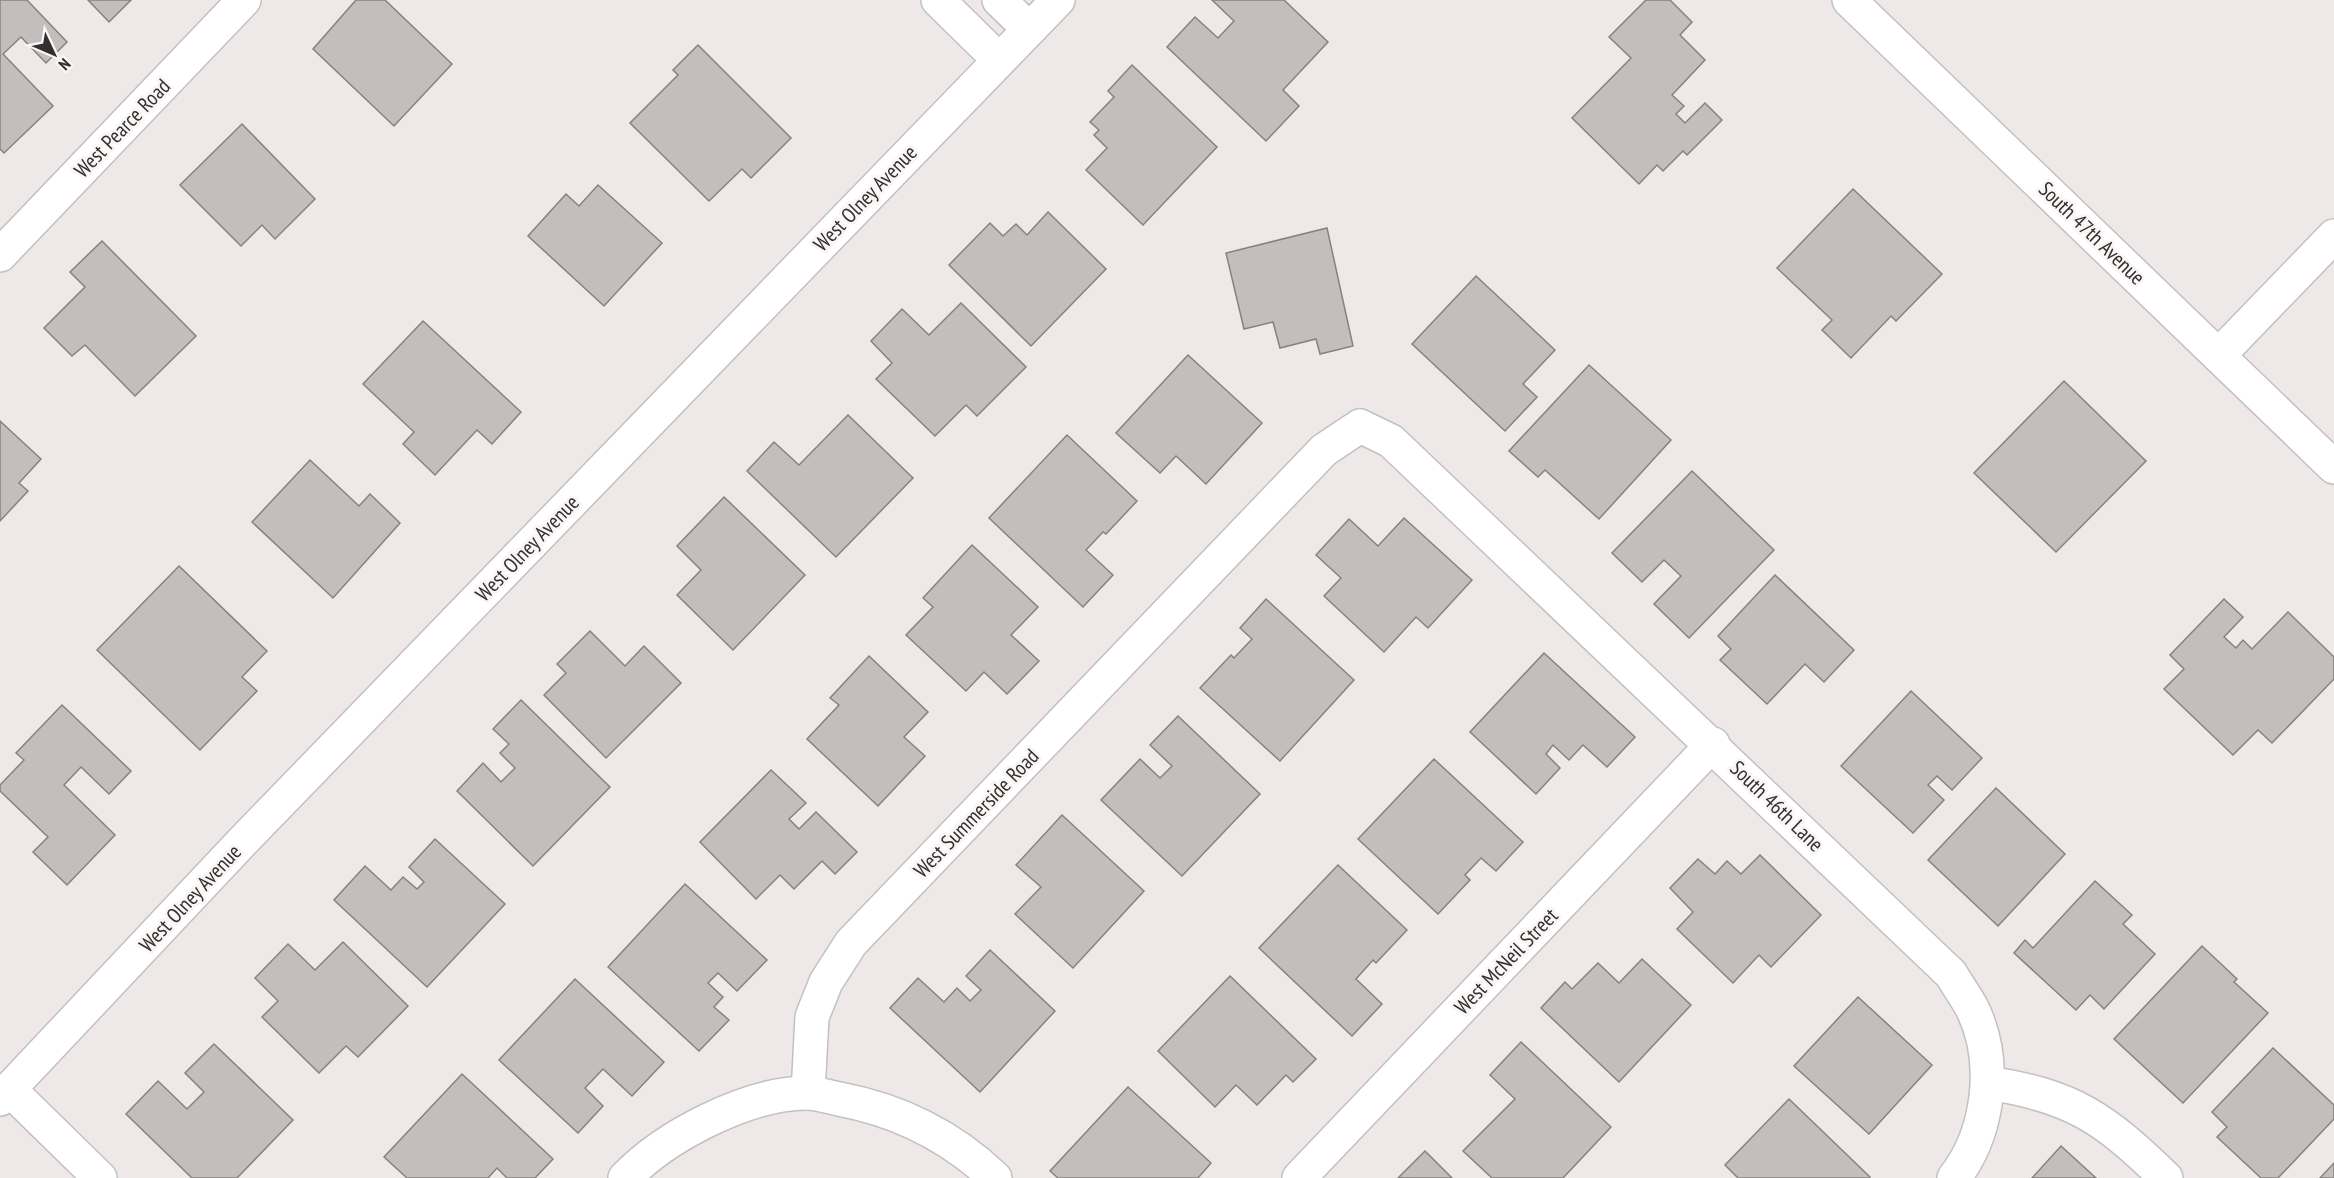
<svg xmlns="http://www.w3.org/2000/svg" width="2334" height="1178" font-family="'PT Sans Narrow',sans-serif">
  <rect width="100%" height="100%" fill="#eee9e8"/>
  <!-- building -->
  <g fill="#c3bebd" stroke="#868281" stroke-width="1.5">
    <path d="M0,0H27L67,42L46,63L21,37L3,54L53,106L4,153L0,149Z"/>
    <path d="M88,0H131L109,22Z"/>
    <path d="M356,0H385L452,64L394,126L313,49Z"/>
    <path d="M1212,0H1284L1328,42L1283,90L1299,106L1266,141L1167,47L1195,17L1218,38L1234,21Z"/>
    <path d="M1646,0H1670L1692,22L1680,35L1705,60L1672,95L1684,106L1676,114L1685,123L1705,103L1722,120L1687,155L1683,151L1663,171L1657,165L1639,184L1572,118L1631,58L1609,37Z"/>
    <path d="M698,45L791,138L751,178L742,169L709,201L630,123L678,75L673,70Z"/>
    <path d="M1132,65L1217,147L1143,225L1086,170L1107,148L1094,135L1099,130L1090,122L1114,97L1108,91Z"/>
    <path d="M242,124L315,199L275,239L262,225L241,246L180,185Z"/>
    <path d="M598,185L662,243L604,306L528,236L566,194L579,206Z"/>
    <path d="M1853,189L1942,274L1896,321L1891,316L1851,358L1822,330L1832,320L1777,268Z"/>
    <path d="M1048,212L1106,269L1031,346L949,265L990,223L1003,236L1016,224L1027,235Z"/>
    <path d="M1327,228L1353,346L1320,354L1316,339L1280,348L1273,322L1244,329L1226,253Z"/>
    <path d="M102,241L196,336L135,396L85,345L72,356L44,328L85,287L70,272Z"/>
    <path d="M1476,276L1555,350L1523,384L1537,397L1505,431L1412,344Z"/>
    <path d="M961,303L1026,367L977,416L966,405L935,436L876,379L892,363L871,341L902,309L929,335Z"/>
    <path d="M423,321L521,412L492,444L477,430L435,475L403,444L414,432L363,384Z"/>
    <path d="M1188,355L1262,423L1206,484L1176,456L1160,473L1116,433Z"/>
    <path d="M1589,365L1671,440L1599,519L1545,470L1538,477L1509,451Z"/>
    <path d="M2064,381L2146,461L2056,552L1974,473Z"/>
    <path d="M848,415L913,478L836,557L747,471L774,442L799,465Z"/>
    <path d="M0,421L41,459L19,483L28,491L0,521Z"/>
    <path d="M1067,435L1137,501L1106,534L1103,532L1086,550L1113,575L1083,607L989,518Z"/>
    <path d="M310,460L359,506L370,494L400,523L333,598L252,522Z"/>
    <path d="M1692,471L1774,550L1689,638L1654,604L1681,576L1664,560L1642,582L1612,553Z"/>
    <path d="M724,497L805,575L733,650L677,595L701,570L677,546Z"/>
    <path d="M1404,518L1472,580L1428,628L1416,617L1384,652L1324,596L1341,578L1316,555L1349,519L1378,546Z"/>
    <path d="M972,545L1038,607L1011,635L1039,661L1007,694L984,672L966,691L906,635L933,607L923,598Z"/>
    <path d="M179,566L267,651L242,677L257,691L200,750L97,650Z"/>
    <path d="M1775,575L1854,650L1824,682L1805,664L1767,704L1720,660L1731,649L1718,636Z"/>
    <path d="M1266,599L1354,680L1280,761L1200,688L1231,655L1234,658L1252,639L1240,628Z"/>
    <path d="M2224,599L2243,617L2224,637L2236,648L2243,640L2252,649L2288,612L2334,657V679L2272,743L2258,730L2233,755L2164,689L2184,669L2170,655Z"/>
    <path d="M590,631L625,666L644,646L681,683L606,758L544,695L566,673L557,664Z"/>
    <path d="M1544,653L1635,737L1607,767L1583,745L1569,760L1553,745L1546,754L1560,768L1536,794L1470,732Z"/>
    <path d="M869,656L928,712L904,737L925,756L878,806L807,739L839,705L830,698Z"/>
    <path d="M1911,691L1982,758L1952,790L1937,776L1928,785L1944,800L1913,833L1841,766Z"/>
    <path d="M521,700L610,787L533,866L457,791L483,763L501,782L515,768L500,753L509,744L493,729Z"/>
    <path d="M62,705L131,771L109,794L81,767L64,785L115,835L67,885L33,852L48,837L0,791V785L24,760L16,753Z"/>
    <path d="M1178,716L1260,794L1182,876L1101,800L1140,759L1160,778L1172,766L1150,745Z"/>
    <path d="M1434,759L1523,842L1496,871L1481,858L1465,875L1470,880L1438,914L1358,839Z"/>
    <path d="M771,770L806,803L789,819L799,829L816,812L857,852L835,874L822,861L794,889L780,875L756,899L700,842Z"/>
    <path d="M1996,788L2065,854L1998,926L1928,860Z"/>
    <path d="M1062,815L1144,891L1073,968L1015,914L1041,887L1016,865Z"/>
    <path d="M435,839L505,904L427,987L334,900L365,866L391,890L403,877L417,889L424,882L409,867Z"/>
    <path d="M1760,855L1821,915L1771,967L1759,955L1733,983L1677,929L1693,912L1670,888L1698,859L1715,874L1727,861L1741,874Z"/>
    <path d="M1338,865L1407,930L1376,963L1373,960L1356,979L1382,1004L1352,1036L1259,948Z"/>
    <path d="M2095,881L2132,915L2123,924L2155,954L2104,1009L2090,995L2076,1010L2014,953L2025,940L2033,948Z"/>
    <path d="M685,884L767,960L737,991L718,973L708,983L723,997L714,1007L729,1020L699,1051L608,967Z"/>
    <path d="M343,942L408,1006L358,1057L346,1046L319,1073L262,1017L278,1001L255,978L288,944L315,970Z"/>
    <path d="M2202,946L2237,979L2234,982L2268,1013L2183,1103L2114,1039Z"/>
    <path d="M990,950L1055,1011L980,1092L890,1008L918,978L944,1002L957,988L970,1001L981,990L966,976Z"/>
    <path d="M1642,959L1691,1005L1619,1082L1541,1008L1565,982L1572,989L1598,963L1619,983Z"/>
    <path d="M1230,976L1316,1059L1293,1082L1286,1075L1257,1105L1236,1085L1215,1107L1158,1051Z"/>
    <path d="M575,979L664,1062L632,1096L603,1069L585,1088L603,1106L578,1133L499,1060Z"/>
    <path d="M1858,997L1932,1065L1869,1134L1794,1066Z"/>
    <path d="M1521,1042L1611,1127L1563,1178H1492L1463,1151L1515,1099L1490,1075Z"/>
    <path d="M214,1044L293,1120L237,1178H192L126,1114L158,1081L187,1109L204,1092L185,1073Z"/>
    <path d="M2273,1048L2334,1105V1119L2278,1178H2261L2217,1137L2227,1127L2212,1112Z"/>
    <path d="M462,1074L553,1159L535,1178H507L497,1168L488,1178H407L384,1157Z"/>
    <path d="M1128,1087L1211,1163L1198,1178H1058L1050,1171Z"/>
    <path d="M1789,1099L1870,1177L1869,1178H1738L1725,1165Z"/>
    <path d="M2061,1146L2096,1178H2032Z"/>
    <path d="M1425,1151L1452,1178H1398Z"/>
    <path d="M2334,1163V1178H2320Z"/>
  </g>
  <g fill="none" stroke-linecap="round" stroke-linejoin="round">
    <!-- minor casing -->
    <g stroke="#c5c0c0" stroke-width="36">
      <g id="minor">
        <path d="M938,0L999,60"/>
        <path d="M999,0L1029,29"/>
        <path d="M1849,0L2334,467"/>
        <path d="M0,255L244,0"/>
        <path d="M2219,355L2334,236"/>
        <path d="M1988,1083C2074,1096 2105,1119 2166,1178"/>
        <path d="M9,1089L100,1178"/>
        <path d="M808,1093L812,1017L826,982L851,943L1324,450L1360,426L1391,441L1951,974C1958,986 1967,998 1973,1010C1998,1063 1989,1133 1954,1178"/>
        <path d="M0,1099L242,842L1058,0"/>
        <path d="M625,1178C665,1136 748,1093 807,1093C817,1093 829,1097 839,1099C898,1110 951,1136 995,1178"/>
        <path d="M1299,1178L1713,744"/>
      </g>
    </g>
    <!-- minor -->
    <use href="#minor" stroke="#fff" stroke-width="33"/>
  </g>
  <g text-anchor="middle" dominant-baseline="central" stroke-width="6" stroke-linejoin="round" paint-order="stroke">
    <!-- street labels -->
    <g font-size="21" fill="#312f2f" stroke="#fbf6f6">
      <text transform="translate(122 128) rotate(-46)">West Pearce Road</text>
      <text transform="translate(865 198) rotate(-46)">West Olney Avenue</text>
      <text transform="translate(2092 233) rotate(44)">South 47th Avenue</text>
      <text transform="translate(527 548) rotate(-46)">West Olney Avenue</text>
      <text transform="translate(1777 806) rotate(44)">South 46th Lane</text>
      <text transform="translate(976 813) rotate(-46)">West Summerside Road</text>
      <text transform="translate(190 898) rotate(-47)">West Olney Avenue</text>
      <text transform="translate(1506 961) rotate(-46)">West McNeil Street</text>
    </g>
  </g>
  <!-- north arrow -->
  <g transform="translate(54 54) rotate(134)" stroke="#fbf6f6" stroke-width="4.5" paint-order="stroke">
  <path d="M0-4.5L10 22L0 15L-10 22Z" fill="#312f2f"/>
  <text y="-9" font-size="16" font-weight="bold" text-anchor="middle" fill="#312f2f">N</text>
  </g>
</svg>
